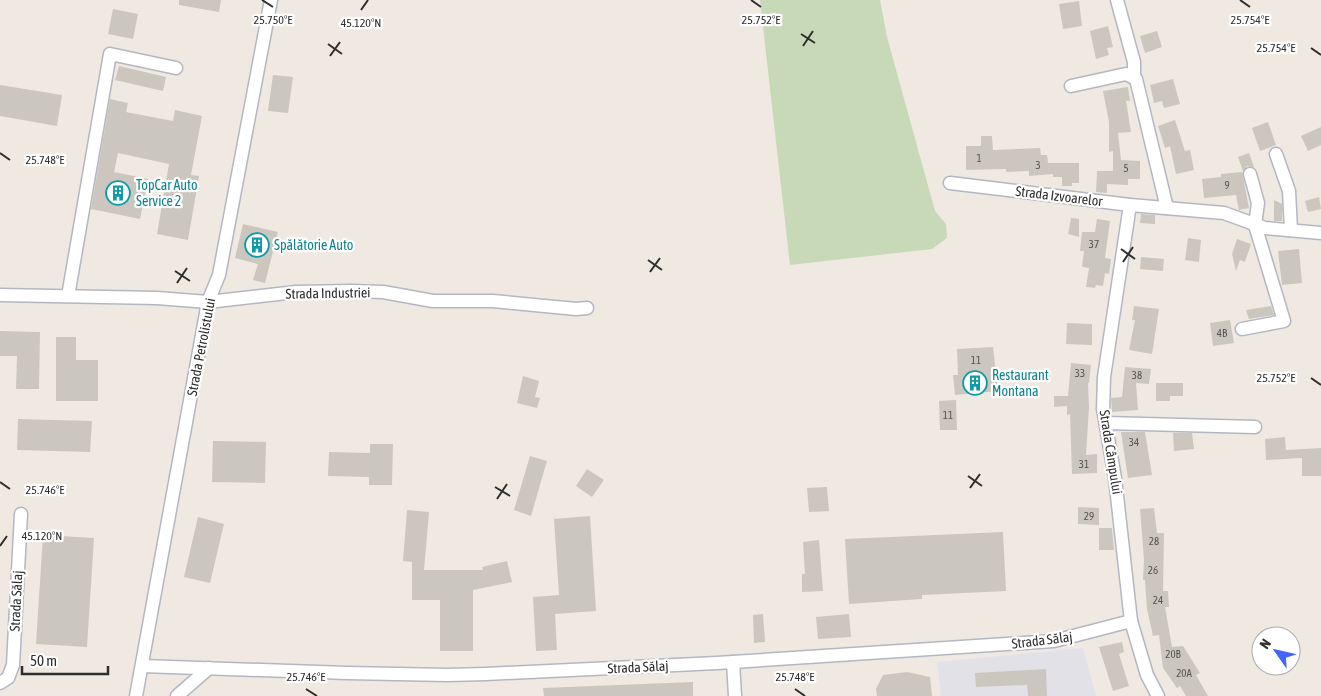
<svg xmlns="http://www.w3.org/2000/svg" width="1321" height="696" font-family="'Asap Condensed',sans-serif">
  <rect width="100%" height="100%" fill="#efe9e1"/>
  <!-- industrial -->
  <path fill="#e3e1e8" d="M1083,648L1096,696H941L937,662Z"/>
  <!-- cemetery -->
  <path fill="#c8d9b8" d="M760,0H880L887,37L935,211L946,224L947,238L932,249L790,265Z"/>
  <!-- building -->
  <g fill="#cbc7bf">
    <path d="M179,0H221L219,12L179,5Z"/>
    <path d="M1079,1L1082,26L1063,29L1059,4Z"/>
    <path d="M113,9L138,14L133,39L108,34Z"/>
    <path d="M1108,26L1113,47L1107,48L1109,55L1096,59L1090,31Z"/>
    <path d="M1157,31L1162,47L1145,53L1140,36Z"/>
    <path d="M119,66L166,77L163,91L115,80Z"/>
    <path d="M273,75L293,77L288,113L268,111Z"/>
    <path d="M1173,79L1180,104L1164,108L1162,101L1154,103L1150,85Z"/>
    <path d="M0,85L62,95L57,126L0,116Z"/>
    <path d="M1128,87L1130,101H1126L1131,132L1118,133L1121,160L1140,161V179H1128V185L1107,184V193L1096,192L1097,171H1113V151L1109,152V122L1103,91Z"/>
    <path d="M110,99L128,103L126,112L173,121L175,110L202,116L191,175L199,176L188,240L157,234L169,164L118,153L114,172L148,179L140,219L91,209Z"/>
    <path d="M1175,120L1185,151L1190,150L1194,170L1176,174L1170,146L1165,148L1158,126Z"/>
    <path d="M1268,122L1276,145L1260,151L1252,128Z"/>
    <path d="M1321,127V145L1308,151L1301,136Z"/>
    <path d="M981,136H992L993,150L1040,148L1041,155H1047L1048,163H1079V183H1072V186H1062V177H1053V174L1029,176V171L1006,172V169L966,170V146H981Z"/>
    <path d="M1249,153L1254,167L1247,166L1243,171L1238,157Z"/>
    <path d="M1242,172L1249,208L1239,210L1236,195L1204,198L1202,179L1221,177V174Z"/>
    <path d="M1319,197L1321,209L1308,212L1305,201Z"/>
    <path d="M1274,200L1282,204V221H1274Z"/>
    <path d="M1141,214L1155,215V224L1140,223Z"/>
    <path d="M1071,218L1079,219V237L1068,234Z"/>
    <path d="M1097,219L1110,221L1105,258L1111,259L1109,274L1105,273L1103,286L1096,285L1095,288L1086,287L1089,268L1082,267L1084,251H1080L1082,232H1095Z"/>
    <path d="M243,224L278,232L265,283L253,280L258,264L235,258Z"/>
    <path d="M1188,238L1201,240L1199,262L1185,260Z"/>
    <path d="M1237,239L1251,244L1245,262L1240,260L1236,271L1232,254Z"/>
    <path d="M1299,249L1302,283L1282,285L1278,251Z"/>
    <path d="M1141,257L1164,259L1163,271L1140,269Z"/>
    <path d="M1134,306L1159,309L1152,354L1129,350L1135,320H1132Z"/>
    <path d="M1271,306L1274,315L1249,319L1246,310Z"/>
    <path d="M1230,320L1234,343L1213,346L1210,323Z"/>
    <path d="M1067,323L1092,324V345L1066,344Z"/>
    <path d="M0,331L40,332L39,389H16L17,356H0Z"/>
    <path d="M56,337H76V360H98V401H56Z"/>
    <path d="M993,347L998,391L955,395L953,375H958L957,349Z"/>
    <path d="M1071,363L1091,365L1089,383H1088L1089,407L1086,455L1097,454V473L1072,474L1070,414L1067,415V406L1054,407V396H1068Z"/>
    <path d="M1125,367L1151,369L1149,384L1136,383L1138,410L1112,412L1111,398L1122,397Z"/>
    <path d="M523,376L539,381L535,397L540,398L537,408L517,403Z"/>
    <path d="M1156,383H1183V396H1170V401H1156Z"/>
    <path d="M956,400L957,430H940L939,401Z"/>
    <path d="M18,419L92,421L90,452L17,450Z"/>
    <path d="M1121,432H1145L1152,475L1128,478Z"/>
    <path d="M1173,433H1192L1194,449L1174,451Z"/>
    <path d="M1285,437L1286,450L1321,448V476H1302V458L1266,460L1265,439Z"/>
    <path d="M213,441L266,442L265,483L212,482Z"/>
    <path d="M370,444H393L392,485H369V477L328,476L329,452L370,453Z"/>
    <path d="M530,456L547,461L531,516L514,510Z"/>
    <path d="M587,469L604,480L592,497L576,486Z"/>
    <path d="M827,487L829,511L809,512L807,488Z"/>
    <path d="M1078,507L1099,508V525L1078,524Z"/>
    <path d="M1154,508L1157,533H1164L1163,591H1168L1169,607H1165L1172,647L1183,646L1200,673L1196,675L1208,696H1186L1180,686L1177,688L1163,668L1159,635L1153,636L1147,609L1145,580H1143L1144,560L1140,509Z"/>
    <path d="M407,510L429,512L424,570H483L482,567L507,561L512,582L473,590V651H440V600H412V562L403,561Z"/>
    <path d="M590,516L596,611L555,614L557,650L536,651L533,597L559,595L554,519Z"/>
    <path d="M198,517L224,524L210,583L184,577Z"/>
    <path d="M1099,528H1112L1114,550H1099Z"/>
    <path d="M1003,532L1006,591L922,595V599L849,604L845,539Z"/>
    <path d="M43,535L94,538L87,647L36,644Z"/>
    <path d="M819,540L823,591L802,592V574H805L803,542Z"/>
    <path d="M763,614L765,642L754,643L753,615Z"/>
    <path d="M849,614L851,637L818,639L816,617Z"/>
    <path d="M1122,642L1124,652L1119,654L1129,686L1113,691L1099,647Z"/>
    <path d="M1046,669L1047,696H1028L1027,685L976,687L975,673Z"/>
    <path d="M907,672L930,677L932,696H877L876,689L883,675Z"/>
    <path d="M693,682V696H544L543,688Z"/>
  </g>
  <g fill="none" stroke-linecap="round" stroke-linejoin="round">
    <!-- minor casing -->
    <g stroke="#b4b7c1" stroke-width="15">
      <g id="minor">
        <path d="M1117,0L1134,62V76"/>
        <path d="M1071,86L1126,74L1136,79L1167,208"/>
        <path d="M1276,154L1289,191L1291,230"/>
        <path d="M950,183L1130,205L1224,213L1265,228L1321,233"/>
        <path d="M1130,205L1104,377L1103,409L1115,478L1131,621L1147,675L1158,696"/>
        <path d="M0,295L157,298L208,302L296,292L352,291L383,292L433,301H493L576,309L587,308"/>
        <path d="M68,296L110,54L176,68"/>
        <path d="M1242,329L1284,321L1255,225L1258,203L1250,174"/>
        <path d="M1106,423L1255,427"/>
        <path d="M733,662L735,696"/>
        <path d="M142,666L347,673L447,675L486,674L717,663L1054,641L1131,621"/>
        <path d="M0,683L8,678L13,665L21,514"/>
        <path d="M136,696L208,302L219,275L271,0"/>
        <path d="M177,696L209,668"/>
      </g>
    </g>
    <!-- minor -->
    <use href="#minor" stroke="#fff" stroke-width="12"/>
  </g>
  <!-- ticks -->
  <path fill="none" stroke="#2e2e2e" stroke-width="2" d="M262,0L273,7M751,0L761,7M1240,0L1250,7M361,10L368,0M801,34L815,43M328,44L342,54M803,46L813,31M1311,48L1321,55M330,56L340,42M0,153L10,160M1121,249L1135,259M648,260L662,270M1123,262L1133,247M175,271L190,281M650,272L660,258M177,283L187,268M1311,378L1321,385M968,476L982,486M0,482L10,489M495,487L510,496M970,488L980,474M497,499L507,484M0,546L7,536M306,689L317,696M795,689L805,696"/>
  <!-- icons -->
  <defs>
    <g id="building-ring" transform="scale(1.25)"><circle r="9.5" fill="#fff" stroke="#0f9aa8" stroke-width="1.5"/><path d="M-4-6H4V6H1V3H-1V6H-4ZM-2.5-4.3h1.7v1.8h-1.7ZM.8-4.3h1.7v1.8H.8ZM-2.5-1h1.7V.8h-1.7ZM.8-1h1.7V.8H.8Z" fill="#0f9aa8"/></g>
  </defs>
  <g fill-rule="evenodd">
    <use href="#building-ring" x="118" y="193"/>
    <use href="#building-ring" x="257" y="245"/>
    <use href="#building-ring" x="975" y="383"/>
  </g>
  <g text-anchor="middle" dominant-baseline="central" stroke-width="4.5" stroke-linejoin="round" paint-order="stroke">
    <!-- number labels -->
    <g font-size="11" fill="#555452">
      <text x="979" y="158">1</text>
      <text x="1038" y="165">3</text>
      <text x="1126" y="168">5</text>
      <text x="1227" y="185">9</text>
      <text x="1094" y="244">37</text>
      <text x="1222" y="333">4B</text>
      <text x="976" y="360">11</text>
      <text x="1080" y="373">33</text>
      <text x="1137" y="375">38</text>
      <text x="948" y="415">11</text>
      <text x="1134" y="442">34</text>
      <text x="1084" y="464">31</text>
      <text x="1089" y="516">29</text>
      <text x="1154" y="541">28</text>
      <text x="1153" y="570">26</text>
      <text x="1158" y="600">24</text>
      <text x="1173" y="654">20B</text>
      <text x="1184" y="673">20A</text>
    </g>
    <!-- culture labels -->
    <g font-size="14" fill="#0d838f" stroke="#fff" text-anchor="start">
      <text x="136" y="185">TopCar Auto<tspan x="136" dy="16">Service 2</tspan></text>
      <text x="274" y="245">Spălătorie Auto</text>
      <text x="992" y="375">Restaurant<tspan x="992" dy="16">Montana</tspan></text>
    </g>
    <!-- street labels -->
    <g font-size="14" fill="#2e2e2e" stroke="#fff">
      <text transform="translate(1059 196) rotate(7)">Strada Izvoarelor</text>
      <text transform="translate(328 293) rotate(-1)">Strada Industriei</text>
      <text transform="translate(201 347) rotate(-79)">Strada Petrolistului</text>
      <text transform="translate(1111 452) rotate(81)">Strada Câmpului</text>
      <text transform="translate(16 601) rotate(-87)">Strada Sălaj</text>
      <text transform="translate(1042 640) rotate(-7)">Strada Sălaj</text>
      <text transform="translate(638 667) rotate(-3)">Strada Sălaj</text>
    </g>
  </g>
  <g font-size="12" text-anchor="middle" fill="#2e2e2e" stroke="#fff" stroke-width="4.5" stroke-linejoin="round" paint-order="stroke">
    <text x="761" y="24">25.752°E</text>
    <text x="1250" y="24">25.754°E</text>
    <text x="273" y="24">25.750°E</text>
    <text x="361" y="27">45.120°N</text>
    <text x="1276" y="52">25.754°E</text>
    <text x="45" y="164">25.748°E</text>
    <text x="1276" y="382">25.752°E</text>
    <text x="45" y="494">25.746°E</text>
    <text x="42" y="540">45.120°N</text>
    <text x="306" y="681">25.746°E</text>
    <text x="795" y="681">25.748°E</text>
  </g>
  <!-- north arrow -->
  <g transform="translate(1276 651) rotate(304)"><circle r="24" fill="#ffffff" stroke="#ababab"/>
  <path d="M0-4L9 19L0 12L-9 19Z" fill="#4264fb"/>
  <text y="-8" font-size="14" font-weight="bold" text-anchor="middle" fill="#2e2e2e">N</text>
  </g>
  <!-- scale -->
  <path d="M22 666v8h86v-8" fill="none" stroke="#2e2e2e" stroke-width="2.5"/>
  <text x="30" y="666" font-size="15" fill="#2e2e2e" stroke="#ffffff" stroke-width="4" paint-order="stroke">50 m</text>
</svg>
